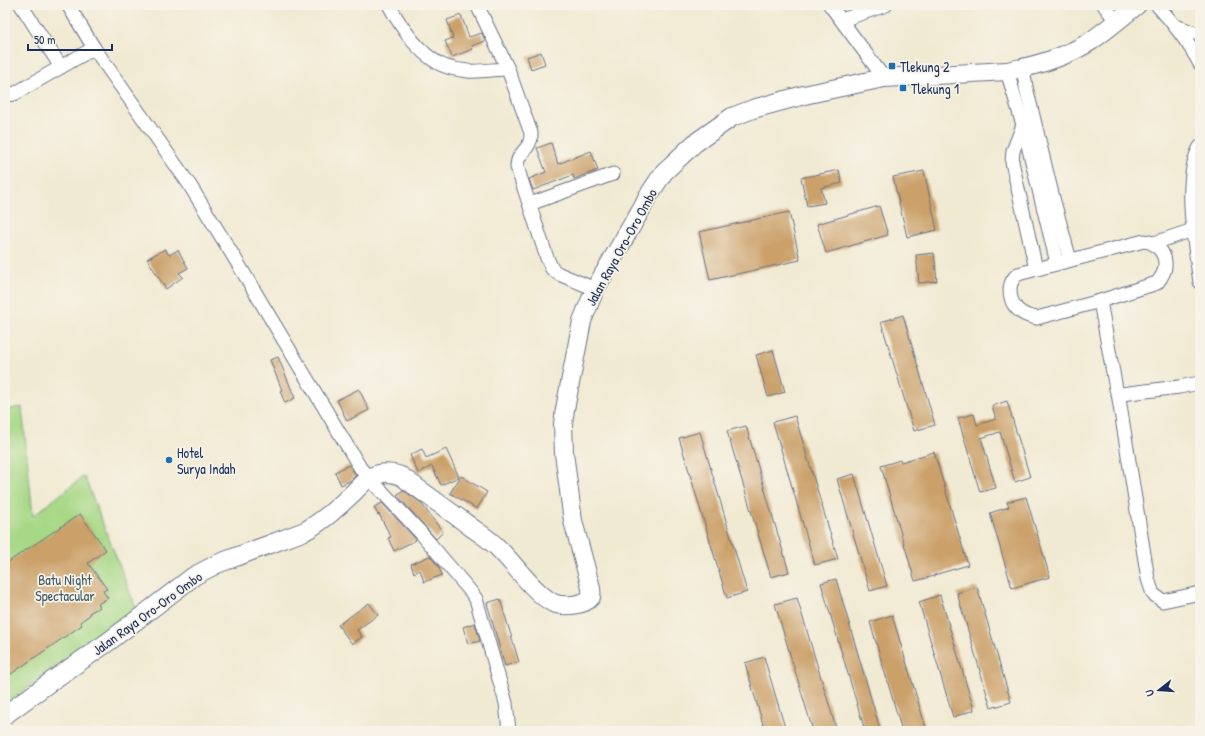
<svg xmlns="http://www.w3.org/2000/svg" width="1205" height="736" font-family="'Patrick Hand',sans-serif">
  <rect width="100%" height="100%" fill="#f7f3e8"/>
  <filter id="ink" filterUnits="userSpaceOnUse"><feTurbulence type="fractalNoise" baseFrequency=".025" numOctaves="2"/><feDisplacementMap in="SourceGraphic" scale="8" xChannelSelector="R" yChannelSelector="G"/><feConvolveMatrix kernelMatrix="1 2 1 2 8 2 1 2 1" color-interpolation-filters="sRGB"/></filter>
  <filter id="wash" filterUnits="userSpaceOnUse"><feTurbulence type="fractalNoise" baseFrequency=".012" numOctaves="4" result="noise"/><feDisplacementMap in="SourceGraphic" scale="16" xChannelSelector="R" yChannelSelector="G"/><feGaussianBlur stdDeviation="0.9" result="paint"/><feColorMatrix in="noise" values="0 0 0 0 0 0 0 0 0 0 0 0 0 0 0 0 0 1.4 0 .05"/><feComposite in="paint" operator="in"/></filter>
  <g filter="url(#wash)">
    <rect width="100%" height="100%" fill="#f1ead3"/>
    <!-- green -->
    <path fill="#a7d886" stroke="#618472" d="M22,407L33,516L84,476L137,610L43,675L5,706V410Z"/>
    <g id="blocks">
      <!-- building -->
      <g fill="#cba069">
        <path d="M461,15L469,37L482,33L485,41L472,46L473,49L452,57L445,41L453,38L447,20Z"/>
        <path d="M541,52L545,64L531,69L527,57Z"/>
        <path d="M551,143L558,164L591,151L598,170L574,179L573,175L533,190L529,179L546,172L537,148Z"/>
        <path d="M839,170L842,183L821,188L825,203L807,206L801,178Z"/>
        <path d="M924,171L937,230L907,237L893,177Z"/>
        <path d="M879,206L888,235L826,253L817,224Z"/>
        <path d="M789,212L800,260L710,280L699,232Z"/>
        <path d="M165,249L169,255L178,250L188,268L179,273L183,277L166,289L147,259Z"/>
        <path d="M934,253L937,281L919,283L916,255Z"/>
        <path d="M903,315L935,425L914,431L881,322Z"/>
        <path d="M773,350L785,392L768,397L756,355Z"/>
        <path d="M278,357L295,398L285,403L280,391L282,390L270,360Z"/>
        <path d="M359,389L369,410L347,421L337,400Z"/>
        <path d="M1007,401L1030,477L1015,482L1000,432L981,438L996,488L980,492L958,418L974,414L977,425L996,419L992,406Z"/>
        <path d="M795,416L838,559L815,565L773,422Z"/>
        <path d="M746,426L789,572L771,577L727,431Z"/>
        <path d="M700,432L747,592L727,598L679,438Z"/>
        <path d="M422,449L426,458L446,449L459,477L441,485L432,466L418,473L410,455Z"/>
        <path d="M934,452L968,565L934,575V576L915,581L881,466L900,460L901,462Z"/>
        <path d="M349,465L356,475L350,481L341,485L335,472Z"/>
        <path d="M854,474L887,586L870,591L837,479Z"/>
        <path d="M461,476L487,492L477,509L450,493Z"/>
        <path d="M403,490L420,502L443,532L436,539L397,495Z"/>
        <path d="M1026,497L1050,577L1012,588L990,513L1009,507L1007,502Z"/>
        <path d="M382,503L414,537L416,540L394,551L388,538L391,537L379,514L378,515L374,507Z"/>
        <path d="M80,514L106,550L88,563L107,589L103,591L108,598L98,604L100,607L89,613L90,615L80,622L82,625L5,678V564Z"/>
        <path d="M430,556L438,566L442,575L424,582L420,570L414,573L411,564Z"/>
        <path d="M836,579L880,729L875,731H865L821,583Z"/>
        <path d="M977,587L1011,702L991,708L957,593Z"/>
        <path d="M940,595L974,710L953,717L919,602Z"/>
        <path d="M797,598L837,731H813L775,604Z"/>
        <path d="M500,599L519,662L505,666L487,603Z"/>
        <path d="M369,603L378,615L357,630L362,637L352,644L338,625Z"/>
        <path d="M892,615L926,728L916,731H902L870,622Z"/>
        <path d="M475,623L480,641L468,644L463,627Z"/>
        <path d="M764,657L786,731H765L745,663Z"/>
      </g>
    </g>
  </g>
  <g filter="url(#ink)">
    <use href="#blocks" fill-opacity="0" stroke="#667087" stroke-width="1"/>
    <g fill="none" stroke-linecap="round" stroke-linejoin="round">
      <!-- street casing -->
      <g stroke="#667087" stroke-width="15">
        <g id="street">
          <path d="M21,5L61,67"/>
          <path d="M68,5L94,48L189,184L237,262L361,469L420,532L471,592L476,599L506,703L509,731"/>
          <path d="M389,5C401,27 416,50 438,63C446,68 459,70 468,71C481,72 495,69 508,69"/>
          <path d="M477,5L508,69L531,133C532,151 517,150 517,167L547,258L552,269L559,274L595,289"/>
          <path d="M830,5L884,78"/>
          <path d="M1104,5L1116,21"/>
          <path d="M1157,5C1174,24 1188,41 1200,64"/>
          <path d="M842,20L886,5"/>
          <path d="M1176,26L1200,35"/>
          <path d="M1023,68L1026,87L1053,198L1070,260"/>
          <path d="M1007,71L1023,125L1057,263"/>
          <path d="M5,95L14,94L94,48"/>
          <path d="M1023,125L1013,151L1012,162L1036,269"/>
          <path d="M1200,147C1182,178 1195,247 1200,282"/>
          <path d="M530,204L613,174"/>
          <path d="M1154,243L1193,230"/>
          <path d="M1100,301L1037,318C1022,316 1010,307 1010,290C1010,283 1013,278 1018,274L1144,241C1156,242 1166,253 1165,266C1165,272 1161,278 1157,283L1100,301L1116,389L1118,393L1121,394L1179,387L1200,383"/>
          <path d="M1118,393L1148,579L1153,594L1163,601L1200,593"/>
        </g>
      </g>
      <!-- secondary casing -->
      <g stroke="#667087" stroke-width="20">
        <path id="secondary" d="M5,715L53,680L108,642L194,576L217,564L305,531C323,521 338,507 353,493C358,488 363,482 369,478C379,472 391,472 401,476C422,491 442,506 463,521C474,530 487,537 497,547C514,563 534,593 553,603C563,607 584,606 591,597C592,594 591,590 591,588L573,521L564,453L563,424L565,409L582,321L595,289L643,206L648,196L664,172L695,143L732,117L753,109L804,95L884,78L1007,71C1036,66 1066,57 1091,41C1107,30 1122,17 1137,5"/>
      </g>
      <!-- street -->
      <use href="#street" stroke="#fff" stroke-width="13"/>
      <!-- secondary -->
      <use href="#secondary" stroke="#fff" stroke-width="18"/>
    </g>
  </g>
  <!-- markers -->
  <g fill="#1f6fb2" stroke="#f7f3e8" stroke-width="1.5">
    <rect x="888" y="62" width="8" height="8" rx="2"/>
    <rect x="899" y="84" width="8" height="8" rx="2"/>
    <circle cx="169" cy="460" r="4"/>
  </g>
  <g text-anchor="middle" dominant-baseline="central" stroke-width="3.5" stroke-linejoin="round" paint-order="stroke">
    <!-- poi labels -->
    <g font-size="14" fill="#1b2f5e" stroke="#f7f3e8" text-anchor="start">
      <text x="900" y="66">Tlekung 2</text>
      <text x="911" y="88">Tlekung 1</text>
      <text x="177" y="452">Hotel<tspan x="177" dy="16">Surya Indah</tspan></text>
    </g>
    <!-- street labels -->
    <g font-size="14" fill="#1b2f5e" stroke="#f7f3e8">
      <text transform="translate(621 247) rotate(-61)">Jalan Raya Oro-Oro Ombo</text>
      <text transform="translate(147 613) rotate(-36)">Jalan Raya Oro-Oro Ombo</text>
    </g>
    <!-- park labels -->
    <g font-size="14" fill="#3e5968" stroke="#f7f3e8">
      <text x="65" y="579">Batu Night<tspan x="65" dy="16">Spectacular</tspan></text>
    </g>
  </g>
  <!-- margin -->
  <rect width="1205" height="736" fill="none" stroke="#f7f3e8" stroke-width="20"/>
  <!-- north arrow -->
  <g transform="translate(1159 690) rotate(253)" stroke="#f7f3e8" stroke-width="3" paint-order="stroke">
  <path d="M0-3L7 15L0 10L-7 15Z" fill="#1b2f5e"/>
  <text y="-6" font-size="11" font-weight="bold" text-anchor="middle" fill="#1b2f5e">U</text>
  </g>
  <!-- scale -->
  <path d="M28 44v6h84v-6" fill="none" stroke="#1b2f5e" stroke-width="2"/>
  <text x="34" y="44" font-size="12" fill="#1b2f5e" stroke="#f7f3e8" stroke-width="3" paint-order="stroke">50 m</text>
</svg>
